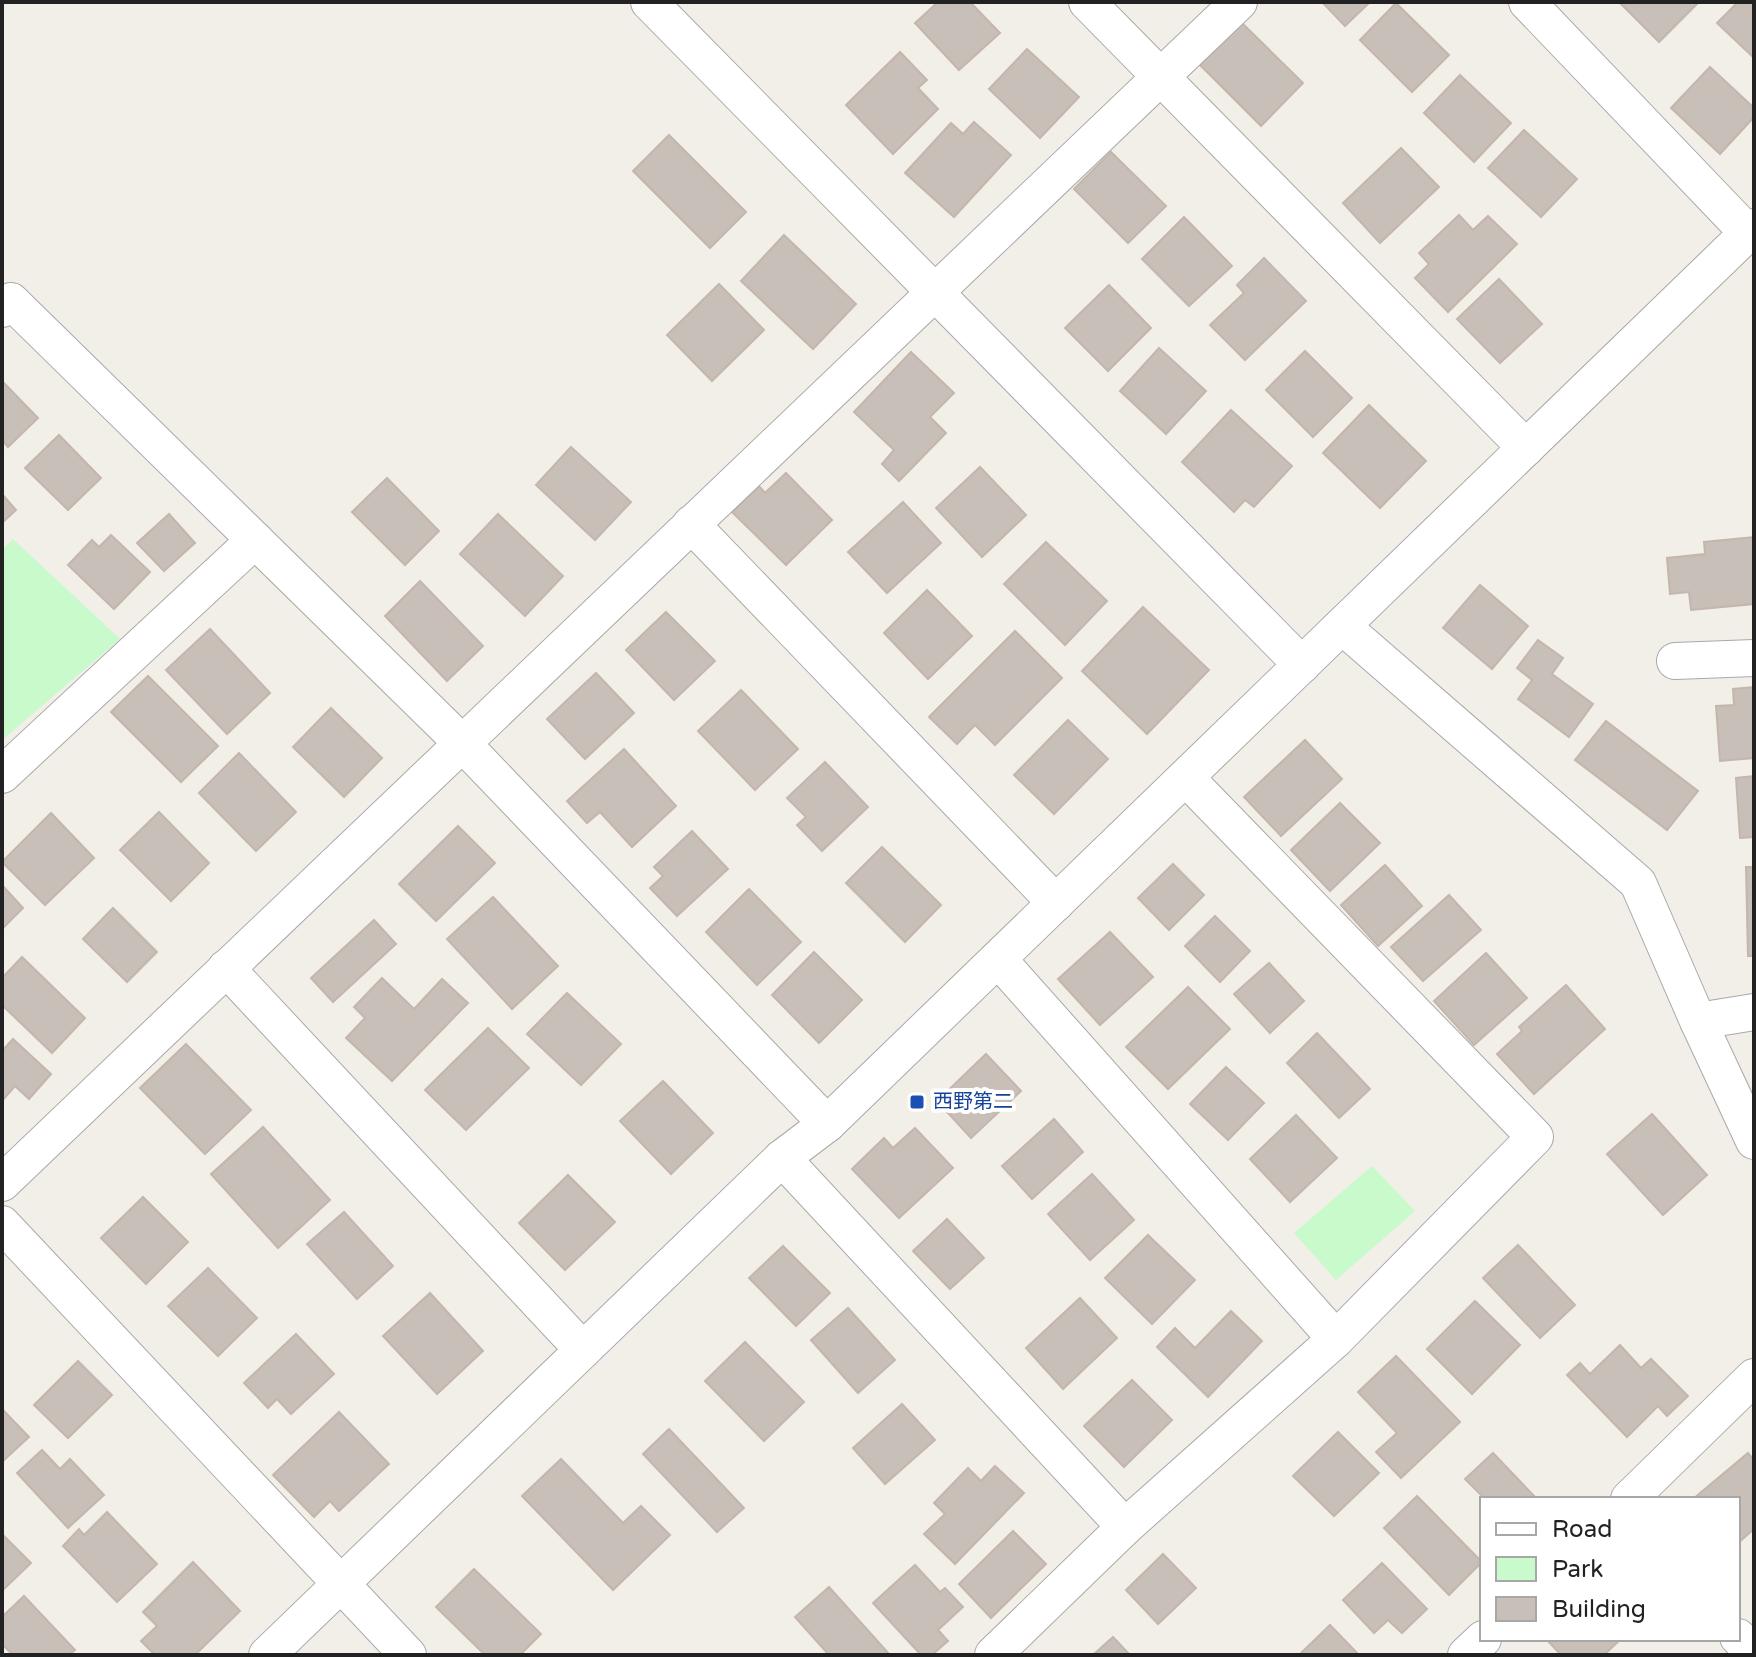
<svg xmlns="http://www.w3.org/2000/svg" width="1756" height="1657" font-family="'Varela Round','Noto Sans JP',sans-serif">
  <rect width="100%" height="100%" fill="#f2efe9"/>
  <!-- park -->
  <g fill="#c8facc">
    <path d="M13,539L120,639L2,740V550Z"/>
    <path d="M1372,1166L1415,1211L1336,1280L1294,1233Z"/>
  </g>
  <!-- building -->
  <g fill="#c7bfb8" stroke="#c4b6ab" stroke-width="2">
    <path d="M938,2H970L1000,33L959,70L915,23Z"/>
    <path d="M1322,2H1370L1345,26Z"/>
    <path d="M1619,2H1699L1659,42Z"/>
    <path d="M1738,2H1754V58L1717,23Z"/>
    <path d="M1396,3L1449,55L1412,92L1360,40Z"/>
    <path d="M1241,22L1303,83L1261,126L1199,64Z"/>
    <path d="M1027,49L1079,97L1040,138L989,89Z"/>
    <path d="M900,52L927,80L918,88L938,109L893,154L846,105Z"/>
    <path d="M1710,67L1754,108V117L1720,154L1671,108Z"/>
    <path d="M1460,75L1511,123L1474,162L1424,113Z"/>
    <path d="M974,122L1011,155L954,217L905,173L951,123L963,134Z"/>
    <path d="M1524,130L1577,179L1541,217L1488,168Z"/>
    <path d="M669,135L746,212L710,248L633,171Z"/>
    <path d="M1401,148L1439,187L1380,243L1343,203Z"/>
    <path d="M1111,152L1166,206L1128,243L1074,189Z"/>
    <path d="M1459,215L1473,230L1488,216L1517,244L1448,312L1415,278L1429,264L1419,253Z"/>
    <path d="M1184,217L1232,266L1189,306L1142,259Z"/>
    <path d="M784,235L856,304L813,349L741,281Z"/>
    <path d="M1264,258L1306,301L1245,360L1210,325L1244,293L1237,285Z"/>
    <path d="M1499,279L1542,324L1500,363L1457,319Z"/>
    <path d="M719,284L764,330L712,381L667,335Z"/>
    <path d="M1109,285L1151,328L1108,371L1065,328Z"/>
    <path d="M1159,348L1206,391L1166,434L1120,391Z"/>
    <path d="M1305,351L1352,398L1313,437L1266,390Z"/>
    <path d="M911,352L954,393L930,417L946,433L899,481L882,464L894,450L854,412Z"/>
    <path d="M2,381L38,418L8,447L2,440Z"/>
    <path d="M1369,405L1426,461L1380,508L1323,453Z"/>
    <path d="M1231,410L1292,466L1254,507L1245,500L1234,512L1182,462Z"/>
    <path d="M59,435L101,478L68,510L25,468Z"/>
    <path d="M571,447L631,502L595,540L536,485Z"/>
    <path d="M980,467L1026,515L982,557L936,508Z"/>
    <path d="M786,473L832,520L786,565L732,512L759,486L765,493Z"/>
    <path d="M387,478L439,531L405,565L352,512Z"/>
    <path d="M2,494L16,510L2,523Z"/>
    <path d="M903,502L941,543L887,593L848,552Z"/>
    <path d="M169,514L195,543L164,571L137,543Z"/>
    <path d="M498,514L563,576L525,616L460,554Z"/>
    <path d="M111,535L150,572L114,609L68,565L92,540L99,547Z"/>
    <path d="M1754,537V604L1691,610L1689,592L1670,594L1667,558L1705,554L1704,542Z"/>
    <path d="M1046,542L1107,601L1065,645L1004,584Z"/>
    <path d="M420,581L483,646L447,681L385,616Z"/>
    <path d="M1480,585L1528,626L1492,669L1443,628Z"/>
    <path d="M927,590L972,636L928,679L884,633Z"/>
    <path d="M1143,607L1209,670L1147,734L1082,671Z"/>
    <path d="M666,612L715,661L674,700L626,650Z"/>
    <path d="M210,629L270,693L227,734L166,670Z"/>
    <path d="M1015,631L1062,678L995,745L975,725L957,744L929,717Z"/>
    <path d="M1538,640L1563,658L1552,674L1593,704L1569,737L1518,699L1532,680L1517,668Z"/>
    <path d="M596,673L634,713L585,759L547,719Z"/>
    <path d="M148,676L218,746L181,782L111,712Z"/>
    <path d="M1754,687V758L1720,761L1716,706L1734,705L1733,689Z"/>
    <path d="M741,690L798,749L755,790L698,731Z"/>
    <path d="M331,708L382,758L344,797L293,747Z"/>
    <path d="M1068,720L1108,759L1054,814L1014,775Z"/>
    <path d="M1606,721L1698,791L1667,830L1575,760Z"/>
    <path d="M1305,740L1342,779L1281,836L1244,797Z"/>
    <path d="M624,749L676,806L632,847L600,812L587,823L567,801Z"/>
    <path d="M239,753L296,812L256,851L199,793Z"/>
    <path d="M825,762L868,807L822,851L797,825L806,817L787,798Z"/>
    <path d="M1754,776V837L1740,838L1736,778Z"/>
    <path d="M1340,803L1380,843L1330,891L1291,850Z"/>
    <path d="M159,812L209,863L171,901L120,850Z"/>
    <path d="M51,813L94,858L45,905L2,862Z"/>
    <path d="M458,826L495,863L436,921L399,884Z"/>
    <path d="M692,831L728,869L677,916L650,888L663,876L654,867Z"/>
    <path d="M882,847L941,905L905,942L846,883Z"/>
    <path d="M1173,864L1204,895L1169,930L1138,898Z"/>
    <path d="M1385,865L1422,906L1378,946L1341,905Z"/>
    <path d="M1746,867H1754V956H1748Z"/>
    <path d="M2,885L23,908L2,929Z"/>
    <path d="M749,889L801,942L757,985L706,932Z"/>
    <path d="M1449,895L1481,930L1423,981L1391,947Z"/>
    <path d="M493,897L558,966L512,1009L447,939Z"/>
    <path d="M113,908L157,952L127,982L83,939Z"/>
    <path d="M1215,916L1250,951L1220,982L1185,946Z"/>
    <path d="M374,920L396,944L333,1002L311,978Z"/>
    <path d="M1110,932L1153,977L1100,1025L1058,979Z"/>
    <path d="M814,952L862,1000L819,1043L772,995Z"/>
    <path d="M1486,953L1527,998L1474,1045L1434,1001Z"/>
    <path d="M22,957L85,1018L52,1053L2,1005V978Z"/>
    <path d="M1269,963L1304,1001L1270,1033L1234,994Z"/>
    <path d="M382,978L414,1009L442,979L468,1003L392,1081L346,1038L365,1018L354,1007Z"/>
    <path d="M1566,985L1605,1029L1534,1094L1497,1054L1522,1031L1519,1027Z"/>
    <path d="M1188,987L1230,1029L1168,1089L1126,1047Z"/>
    <path d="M567,993L621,1044L581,1085L527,1034Z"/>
    <path d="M488,1028L529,1068L466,1130L425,1090Z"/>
    <path d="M1317,1033L1370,1089L1339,1118L1287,1063Z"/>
    <path d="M13,1039L51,1074L29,1099L15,1086L2,1101V1051Z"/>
    <path d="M186,1044L251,1110L205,1154L140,1088Z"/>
    <path d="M986,1054L1021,1091L971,1138L937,1101Z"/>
    <path d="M1226,1067L1264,1103L1228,1140L1190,1104Z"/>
    <path d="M663,1081L713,1133L671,1174L620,1121Z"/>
    <path d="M1652,1114L1707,1175L1663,1215L1607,1154Z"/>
    <path d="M1296,1115L1337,1158L1290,1202L1250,1159Z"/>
    <path d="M1054,1119L1083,1152L1032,1199L1002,1166Z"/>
    <path d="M263,1127L330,1200L278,1248L211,1174Z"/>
    <path d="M915,1128L953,1168L899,1218L852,1169L884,1138L893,1148Z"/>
    <path d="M1092,1174L1134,1220L1090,1260L1048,1214Z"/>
    <path d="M568,1175L615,1222L565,1270L519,1223Z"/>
    <path d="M143,1197L188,1242L146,1284L101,1238Z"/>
    <path d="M344,1212L393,1266L357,1299L307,1244Z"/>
    <path d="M947,1219L984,1258L950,1289L913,1251Z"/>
    <path d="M1148,1235L1195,1280L1152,1324L1105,1278Z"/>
    <path d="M1518,1245L1575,1305L1540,1338L1483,1278Z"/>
    <path d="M783,1246L830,1293L796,1326L749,1278Z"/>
    <path d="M208,1268L257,1318L218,1356L168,1306Z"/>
    <path d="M430,1293L483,1351L437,1394L383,1336Z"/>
    <path d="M1080,1298L1117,1338L1063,1389L1026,1348Z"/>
    <path d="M1475,1301L1520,1345L1472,1394L1427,1349Z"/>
    <path d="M848,1308L895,1360L858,1393L811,1340Z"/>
    <path d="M1231,1311L1262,1341L1208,1397L1157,1347L1175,1328L1195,1348Z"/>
    <path d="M296,1334L334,1374L291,1414L277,1399L268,1408L244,1383Z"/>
    <path d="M745,1342L804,1402L764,1441L705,1381Z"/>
    <path d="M1620,1345L1641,1368L1651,1359L1688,1396L1667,1416L1658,1406L1627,1437L1567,1375L1580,1363L1590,1374Z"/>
    <path d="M1396,1356L1460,1422L1401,1478L1376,1452L1397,1433L1358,1392Z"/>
    <path d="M78,1361L112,1395L68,1438L34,1405Z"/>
    <path d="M1132,1380L1172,1420L1124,1467L1084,1426Z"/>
    <path d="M902,1404L935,1440L885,1484L853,1448Z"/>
    <path d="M2,1409L29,1437L2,1462Z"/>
    <path d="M339,1412L389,1464L339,1511L330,1501L314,1517L273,1475Z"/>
    <path d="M669,1429L744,1508L717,1532L643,1454Z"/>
    <path d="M1338,1432L1379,1473L1334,1516L1293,1476Z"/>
    <path d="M42,1450L60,1469L70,1459L104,1495L68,1528L17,1473Z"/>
    <path d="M1493,1453L1537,1499H1485L1465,1479Z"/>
    <path d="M1748,1453L1754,1460V1529L1738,1543V1499H1693Z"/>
    <path d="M561,1459L623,1523L641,1506L670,1535L613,1590L522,1496Z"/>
    <path d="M995,1466L1024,1493L955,1564L924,1534L945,1514L934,1503L968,1468L981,1481Z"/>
    <path d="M1417,1496L1482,1562L1449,1595L1384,1528Z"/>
    <path d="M107,1512L157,1564L117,1602L63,1546L79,1529L84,1535Z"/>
    <path d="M1013,1531L1046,1564L991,1618L959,1584Z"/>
    <path d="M2,1534L31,1563L2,1591Z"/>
    <path d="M1163,1554L1196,1588L1158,1624L1126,1590Z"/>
    <path d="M193,1562L240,1611L195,1655H155L141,1641L157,1626L143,1612Z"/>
    <path d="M1382,1563L1427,1609L1402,1633L1388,1620L1374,1633L1343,1600Z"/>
    <path d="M915,1565L940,1592L945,1588L963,1607L938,1630L948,1641L932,1655H921L873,1603Z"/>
    <path d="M474,1569L541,1634L520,1655H485L436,1607Z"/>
    <path d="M829,1587L890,1655H829L795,1617Z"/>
    <path d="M24,1596L75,1650L69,1655H13L2,1644V1617Z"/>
    <path d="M1330,1625L1359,1655H1299Z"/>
    <path d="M1113,1637L1130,1655H1093Z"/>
    <path d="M1546,1639H1619L1620,1640L1604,1655H1561Z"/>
  </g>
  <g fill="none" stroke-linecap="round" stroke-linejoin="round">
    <!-- street casing -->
    <g stroke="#a9a9a9" stroke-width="38">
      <g id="street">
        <path d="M649,2L1302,665"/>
        <path d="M1087,2L1526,448"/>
        <path d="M1527,2L1748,233"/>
        <path d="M2,309L11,301L462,743L827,1124"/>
        <path d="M691,524L1056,903"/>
        <path d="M1342,626L1638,883L1698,1021L1754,1141"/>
        <path d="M1675,661L1754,658"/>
        <path d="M2,775L255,540"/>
        <path d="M998,959L1336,1339"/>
        <path d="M226,968L583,1350"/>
        <path d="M1698,1021L1754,1012"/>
        <path d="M782,1158L1125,1527"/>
        <path d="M2,1183L1239,2"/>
        <path d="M2,1224L408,1655"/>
        <path d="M1629,1499L1754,1377"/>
        <path d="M1738,1637L1754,1654"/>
        <path d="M267,1655L782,1158L827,1124L1754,227"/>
        <path d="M993,1655L1125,1527L1336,1339L1535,1137L1186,778"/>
        <path d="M1466,1655L1483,1639"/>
      </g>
    </g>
    <!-- street -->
    <use href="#street" stroke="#fff" stroke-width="36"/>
  </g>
  <!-- markers -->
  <rect fill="#1a4fb4" stroke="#fff" stroke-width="3" x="909" y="1094" width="16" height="16" rx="4"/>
  <g text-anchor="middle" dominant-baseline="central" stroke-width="8" stroke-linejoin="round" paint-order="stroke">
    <!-- transit labels -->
    <g font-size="20" fill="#164399" stroke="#fff" text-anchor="start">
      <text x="933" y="1102">西野第二</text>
    </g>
  </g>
  <!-- border -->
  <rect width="1756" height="1657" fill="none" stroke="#222222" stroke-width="8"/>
  <!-- legend -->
  <rect x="1480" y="1497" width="260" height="144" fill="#ffffff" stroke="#a7a7a7" stroke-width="2"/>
  <rect x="1496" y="1523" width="40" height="12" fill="#ffffff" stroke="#a7a7a7" stroke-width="2"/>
  <text x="1552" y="1537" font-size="24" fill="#222222">Road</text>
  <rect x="1496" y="1557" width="40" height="24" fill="#c8facc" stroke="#a7a7a7" stroke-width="2"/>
  <text x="1552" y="1577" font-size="24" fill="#222222">Park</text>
  <rect x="1496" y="1597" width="40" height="24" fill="#c7bfb8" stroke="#a7a7a7" stroke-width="2"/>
  <text x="1552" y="1617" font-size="24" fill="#222222">Building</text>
</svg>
